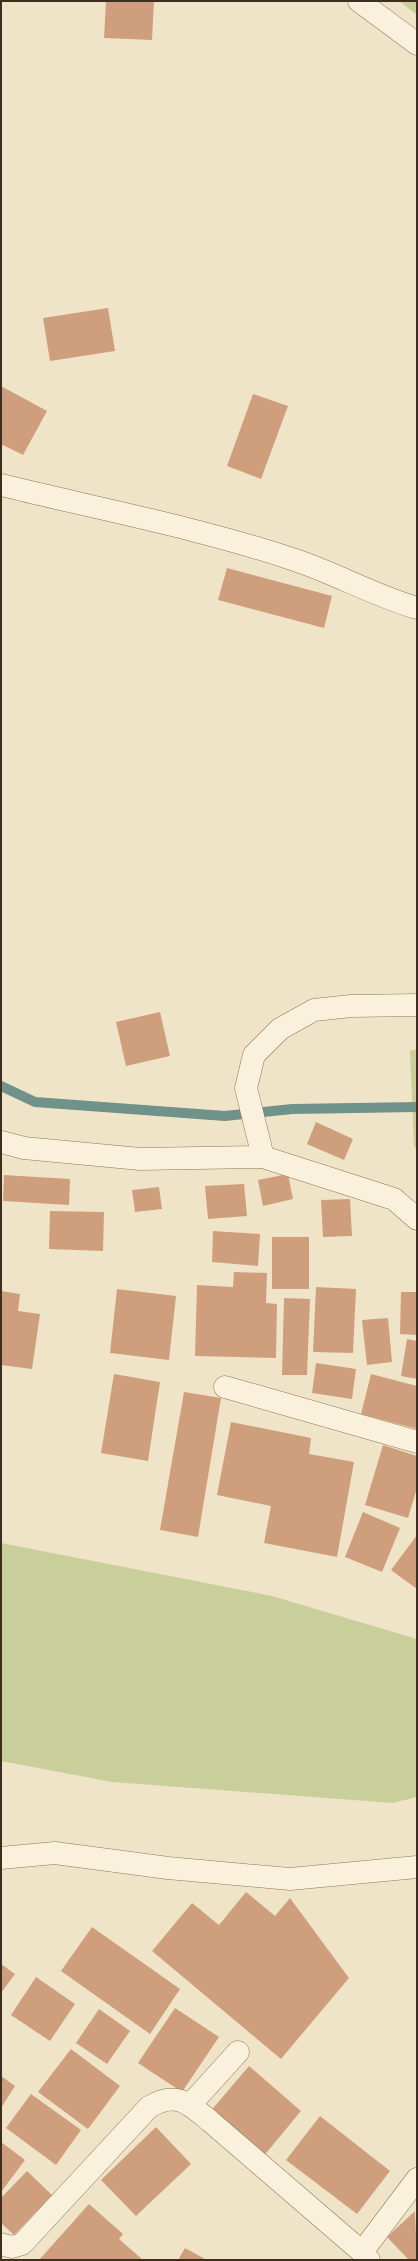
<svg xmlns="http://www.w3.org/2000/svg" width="418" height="2261" font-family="'Roboto Serif',serif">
  <rect width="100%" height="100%" fill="#f0e4c8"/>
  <!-- green -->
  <g fill="#c9cf9b">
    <path d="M399,1H417V15Z"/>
    <path d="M417,1049V1148L414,1147L410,1051Z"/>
    <path d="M1,1543L272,1596L417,1639V1797L393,1803L112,1782L1,1761Z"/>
  </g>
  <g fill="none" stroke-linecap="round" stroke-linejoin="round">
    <!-- stream -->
    <path stroke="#6f938a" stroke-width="10" d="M1,1086L35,1102L225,1116L292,1109L417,1107"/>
  </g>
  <!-- building -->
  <g fill="#cf9f7d">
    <path d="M106,1H154L152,40L104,38Z"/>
    <path d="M108,308L115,351L50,361L43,318Z"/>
    <path d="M1,386L47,411L23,455L1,444Z"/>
    <path d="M253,394L288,406L261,479L227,466Z"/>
    <path d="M227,568L332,596L324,628L218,600Z"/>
    <path d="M160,1012L170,1056L126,1066L116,1022Z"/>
    <path d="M316,1122L353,1139L344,1160L307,1144Z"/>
    <path d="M288,1174L293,1199L263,1206L258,1180Z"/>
    <path d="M4,1175L70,1179L69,1205L3,1201Z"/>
    <path d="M244,1184L247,1216L208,1219L205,1186Z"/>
    <path d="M159,1187L162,1209L135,1212L132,1190Z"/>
    <path d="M350,1199L352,1236L323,1237L321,1200Z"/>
    <path d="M50,1211L104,1212L103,1251L49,1249Z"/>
    <path d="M213,1231L260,1234L258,1266L212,1262Z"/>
    <rect x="272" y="1237" width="37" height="52"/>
    <path d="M234,1272L267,1273L266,1303L277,1304L276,1358L195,1356L197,1285L233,1287Z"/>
    <path d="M316,1287L356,1289L353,1353L313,1352Z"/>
    <path d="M117,1289L176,1296L169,1360L110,1353Z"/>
    <path d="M1,1291L20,1294L18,1311L40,1314L32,1369L1,1365Z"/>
    <path d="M401,1292H417V1335L400,1334Z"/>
    <path d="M284,1298L310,1299L307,1375H282Z"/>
    <path d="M388,1318L392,1362L367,1365L362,1320Z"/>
    <path d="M407,1339L417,1341V1379L401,1376Z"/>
    <path d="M316,1363L356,1369L352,1399L312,1393Z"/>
    <path d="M114,1374L160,1382L148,1461L101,1453Z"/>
    <path d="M371,1374L417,1386V1429L361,1414Z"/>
    <path d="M184,1392L221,1398L198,1537L160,1530Z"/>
    <path d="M231,1422L311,1438L309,1454L354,1462L337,1557L264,1543L271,1506L217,1495Z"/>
    <path d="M383,1445L417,1456V1488L408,1518L365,1505Z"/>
    <path d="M363,1512L400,1528L382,1572L345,1557Z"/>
    <path d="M417,1535V1589L391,1570Z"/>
    <path d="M246,1892L275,1916L290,1898L349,1978L281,2059L152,1951L192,1903L219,1925Z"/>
    <path d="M92,1927L180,1989L150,2034L61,1971Z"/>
    <path d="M1,1964L15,1974L1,1993Z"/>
    <path d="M36,1977L75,2004L50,2041L11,2015Z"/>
    <path d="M175,2008L219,2037L182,2092L138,2063Z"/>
    <path d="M99,2009L130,2031L107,2064L76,2043Z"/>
    <path d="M71,2049L120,2086L88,2129L38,2092Z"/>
    <path d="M249,2066L301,2111L262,2158L209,2113Z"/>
    <path d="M1,2076L15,2086L1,2108Z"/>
    <path d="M31,2094L81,2130L56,2165L6,2128Z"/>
    <path d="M320,2116L390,2171L357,2214L286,2160Z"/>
    <path d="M156,2127L191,2164L136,2216L101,2180Z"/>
    <path d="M1,2142L25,2160L1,2192Z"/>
    <path d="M27,2171L52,2195L14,2235L1,2223V2198Z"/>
    <path d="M89,2204L123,2234L119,2239L143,2260H39Z"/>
    <path d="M415,2211L417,2260H409L387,2237Z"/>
    <path d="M185,2248L207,2260H178Z"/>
  </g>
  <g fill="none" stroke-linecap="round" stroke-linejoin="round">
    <!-- minor casing -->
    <g stroke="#8d765c" stroke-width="23">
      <g id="minor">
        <path d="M359,1L417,44"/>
        <path d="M1,485C99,509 200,528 295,560C337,574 375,596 417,608"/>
        <path d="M417,1005L351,1006L314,1010L280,1029L254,1055L246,1088L263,1157L394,1199L417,1219"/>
        <path d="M1,1142L24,1148L140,1159L263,1157"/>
        <path d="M225,1387L417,1442"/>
        <path d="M1,1858L55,1853L168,1868L290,1879L417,1867"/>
        <path d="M190,2105L238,2052"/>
        <path d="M1,2244L12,2247L22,2244L149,2107C177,2090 189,2104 211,2122L362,2252L369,2260"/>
        <path d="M362,2252L417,2179"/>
      </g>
    </g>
    <!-- minor -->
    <use href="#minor" stroke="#faf1dc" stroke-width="22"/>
  </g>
  <!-- border -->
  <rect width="418" height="2261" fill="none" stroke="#3d2e20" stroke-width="4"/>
</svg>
